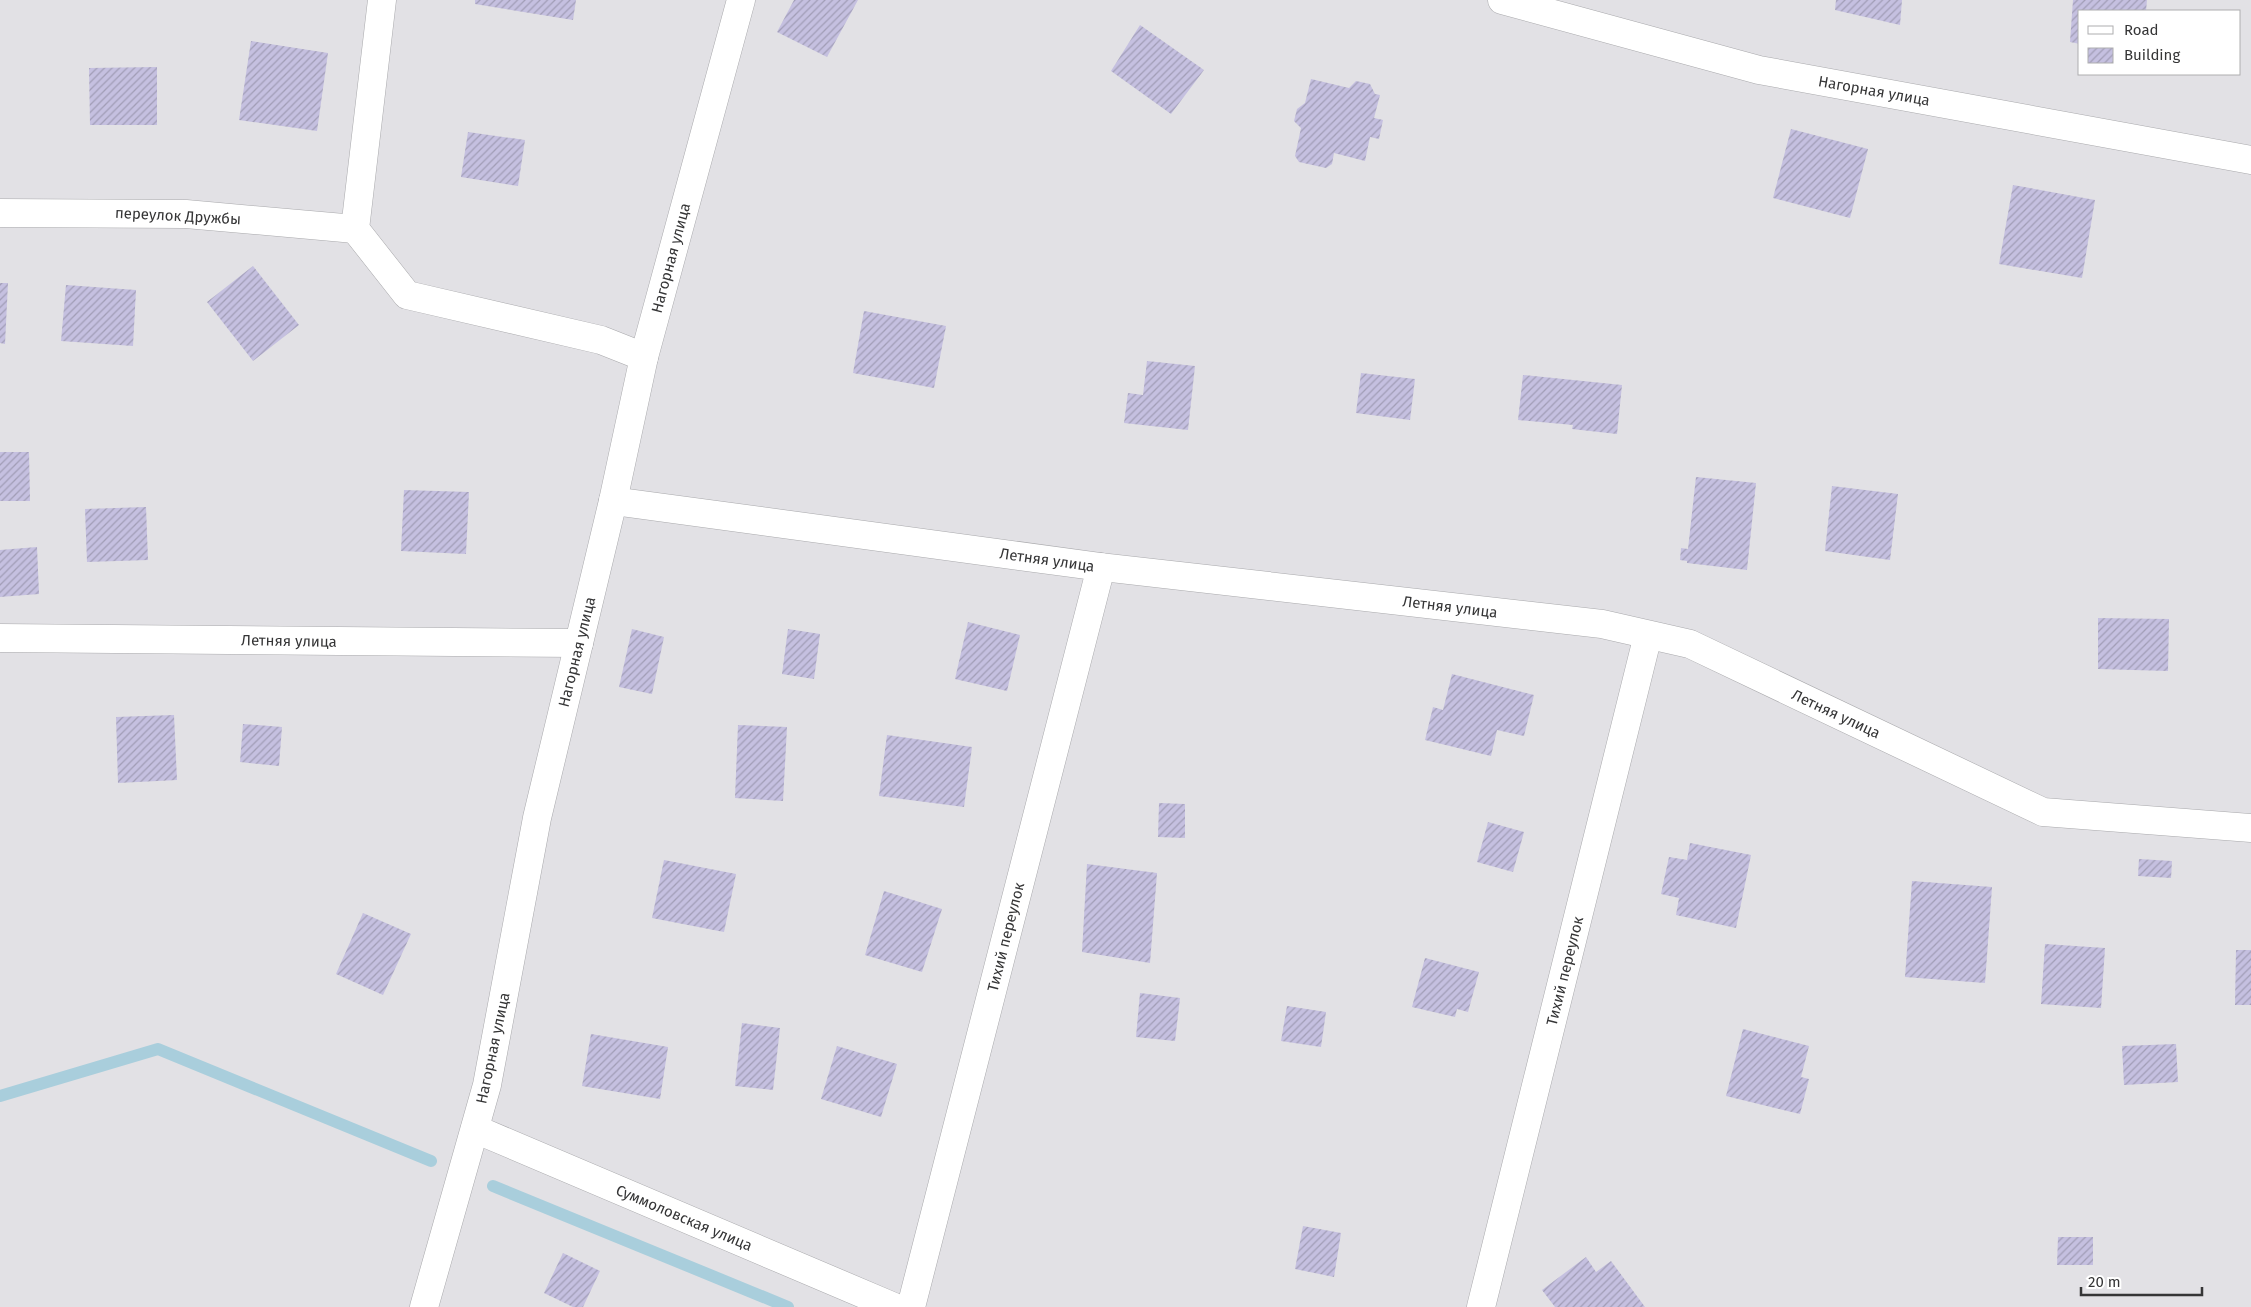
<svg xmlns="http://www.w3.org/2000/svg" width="2251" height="1307" font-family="'Fira Sans',sans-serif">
  <defs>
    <pattern id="building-hatch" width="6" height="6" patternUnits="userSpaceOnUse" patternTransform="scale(1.25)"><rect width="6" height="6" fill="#c5c0e0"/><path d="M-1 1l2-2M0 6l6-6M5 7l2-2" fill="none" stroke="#a19db6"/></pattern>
  </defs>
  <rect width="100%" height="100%" fill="#e2e1e5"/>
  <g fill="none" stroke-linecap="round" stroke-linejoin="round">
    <!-- stream -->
    <g stroke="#a9cedc" stroke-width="12">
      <path d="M0,1096L158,1049L431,1161"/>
      <path d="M493,1186L788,1307"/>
    </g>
  </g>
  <!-- building -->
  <g fill="url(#building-hatch)">
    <path d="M475,0H576L573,20L475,4Z"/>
    <path d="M794,0H858L827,57L777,32Z"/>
    <path d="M1836,0H1902L1900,25L1835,10Z"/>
    <path d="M2073,0H2147L2146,11H2080V44L2070,42Z"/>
    <path d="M1140,25L1204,70L1171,114L1111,71Z"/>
    <path d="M251,41L328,53L317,131L239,120Z"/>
    <path d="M157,67V125H90L89,68Z"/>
    <path d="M1311,79L1349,88L1356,81L1370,84L1375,94L1380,95L1374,118L1383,120L1379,139L1370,137L1365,161L1334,153L1332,164L1326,168L1299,162L1295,156L1301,128L1294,121L1297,109L1305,103Z"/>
    <path d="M1791,129L1868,149L1850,218L1773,198Z"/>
    <path d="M468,132L525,140L518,186L461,177Z"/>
    <path d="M2013,185L2095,200L2082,278L1999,264Z"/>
    <path d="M253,266L299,325L253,361L207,302Z"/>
    <path d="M0,283H8L5,344L0,343Z"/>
    <path d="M66,285L136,290L133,346L61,341Z"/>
    <path d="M864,311L946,326L934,388L853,373Z"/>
    <path d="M1147,361L1195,366L1188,430L1124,423L1128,393L1143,395Z"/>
    <path d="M1361,373L1415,379L1410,420L1356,413Z"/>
    <path d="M1523,375L1622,385L1617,434L1572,429L1573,425L1518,420Z"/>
    <path d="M0,452H29L30,501H0Z"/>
    <path d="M1696,477L1756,483L1747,570L1687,563V561L1680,560L1681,548L1688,549Z"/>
    <path d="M1832,486L1898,494L1890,560L1825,551Z"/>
    <path d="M404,490L469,492L466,554L401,551Z"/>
    <path d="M146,507L148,560L87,562L85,509Z"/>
    <path d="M37,547L39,594L0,597V550Z"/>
    <path d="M2098,618L2169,619L2168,671L2098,669Z"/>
    <path d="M968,622L1020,635L1007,691L955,679Z"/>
    <path d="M632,629L664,637L652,694L619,687Z"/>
    <path d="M788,629L820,634L814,679L782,674Z"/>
    <path d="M1452,674L1534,695L1524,736L1497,730L1491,756L1425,740L1433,707L1443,710Z"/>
    <path d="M174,715L177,780L118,783L116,717Z"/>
    <path d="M243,724L282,727L279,766L240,762Z"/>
    <path d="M738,725L787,727L783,801L735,798Z"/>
    <path d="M887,735L972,747L964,807L879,796Z"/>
    <path d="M1159,803L1185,804V838L1158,837Z"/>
    <path d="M1488,822L1524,832L1513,872L1477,862Z"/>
    <path d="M1690,843L1751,855L1736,928L1676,915L1679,898L1661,894L1669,857L1687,860Z"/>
    <path d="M2139,859L2172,861L2171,878L2138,876Z"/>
    <path d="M664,860L736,874L724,932L652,918Z"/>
    <path d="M1087,864L1157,873L1150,963L1082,952Z"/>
    <path d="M1912,881L1992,887L1985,983L1905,977Z"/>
    <path d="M884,891L942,909L922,972L865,955Z"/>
    <path d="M363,913L411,934L383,995L336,974Z"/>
    <path d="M2045,944L2105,948L2101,1008L2041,1004Z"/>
    <path d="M2236,950H2251V1005H2235Z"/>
    <path d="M1425,958L1479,972L1468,1012L1457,1009L1455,1017L1412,1007Z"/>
    <path d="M1140,993L1180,998L1175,1041L1136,1037Z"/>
    <path d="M1287,1006L1326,1012L1321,1047L1281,1041Z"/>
    <path d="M742,1023L780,1028L773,1090L735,1086Z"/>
    <path d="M1743,1029L1809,1046L1801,1077L1809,1079L1800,1114L1726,1096Z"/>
    <path d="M591,1034L668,1047L660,1099L582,1086Z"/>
    <path d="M2176,1044L2178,1082L2124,1085L2122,1046Z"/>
    <path d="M837,1046L897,1064L881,1117L821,1099Z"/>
    <path d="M1303,1226L1341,1233L1334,1277L1295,1269Z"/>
    <path d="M2058,1237H2093V1265H2057Z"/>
    <path d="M563,1253L600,1271L583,1307H573L544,1293Z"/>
    <path d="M1586,1257L1596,1272L1611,1261L1645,1307H1555L1542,1290Z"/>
  </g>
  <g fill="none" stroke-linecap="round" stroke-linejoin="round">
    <!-- minor casing -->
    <g stroke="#a9a9ac" stroke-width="29">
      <g id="minor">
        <path d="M382,0L355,229L407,295L601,340L644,357"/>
        <path d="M1502,0L1759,70L2251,160"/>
        <path d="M0,213L186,214L355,229"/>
        <path d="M613,501L1101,567L1602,624L1690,644L2043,812L2251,828"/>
        <path d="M0,638L579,643"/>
        <path d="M475,1129L894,1307"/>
        <path d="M424,1307L487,1085L537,818L613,501L644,357L741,0"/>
        <path d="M911,1307L1101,567"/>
        <path d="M1481,1307L1648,635"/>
      </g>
    </g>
    <!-- minor -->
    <use href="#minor" stroke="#fff" stroke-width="28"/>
  </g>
  <g text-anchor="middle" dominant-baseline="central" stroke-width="4.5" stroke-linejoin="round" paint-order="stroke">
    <!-- street labels -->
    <g font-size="15" fill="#353536" stroke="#fff">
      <text transform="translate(1874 91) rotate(10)">Нагорная улица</text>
      <text transform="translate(178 216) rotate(3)">переулок Дружбы</text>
      <text transform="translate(671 258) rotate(-75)">Нагорная улица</text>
      <text transform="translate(1047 560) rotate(8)">Летняя улица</text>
      <text transform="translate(1450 607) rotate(7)">Летняя улица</text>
      <text transform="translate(289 641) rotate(1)">Летняя улица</text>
      <text transform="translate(577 652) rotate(-76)">Нагорная улица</text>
      <text transform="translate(1836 714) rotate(25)">Летняя улица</text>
      <text transform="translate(1006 937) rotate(-76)">Тихий переулок</text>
      <text transform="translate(1565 971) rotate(-76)">Тихий переулок</text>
      <text transform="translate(493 1048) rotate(-78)">Нагорная улица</text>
      <text transform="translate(684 1218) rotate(23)">Суммоловская улица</text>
    </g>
  </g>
  <!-- legend -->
  <rect x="2078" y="10" width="162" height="65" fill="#ffffff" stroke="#aeaeaf"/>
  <rect x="2088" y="26" width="25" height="8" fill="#ffffff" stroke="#aeaeaf"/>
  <text x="2124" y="35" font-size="15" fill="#353536">Road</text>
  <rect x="2088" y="48" width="25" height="15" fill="url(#building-hatch)" stroke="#aeaeaf"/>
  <text x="2124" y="60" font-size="15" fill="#353536">Building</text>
  <!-- scale -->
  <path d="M2081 1287v8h121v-8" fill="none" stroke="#353536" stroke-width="2.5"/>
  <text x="2088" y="1287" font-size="15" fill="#353536" stroke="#ffffff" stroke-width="4" paint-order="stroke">20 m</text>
</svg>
